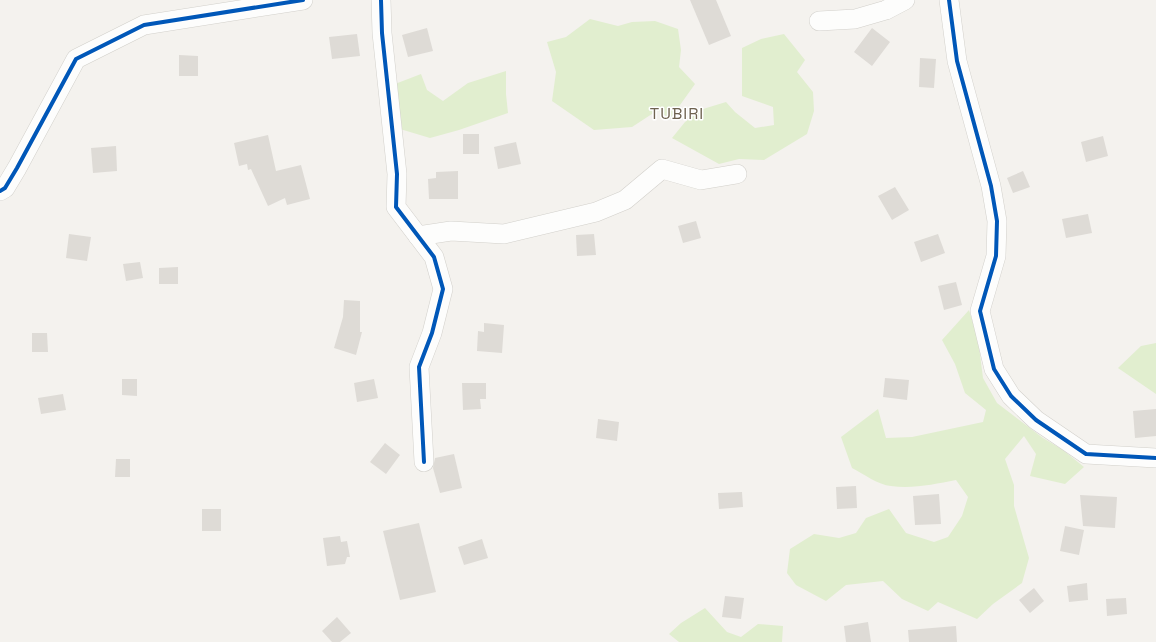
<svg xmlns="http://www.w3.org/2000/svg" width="1156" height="642" font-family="'Space Grotesk',sans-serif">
  <rect width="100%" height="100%" fill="#f4f2ee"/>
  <!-- green -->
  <g fill="#e1eecf">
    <path d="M590,19L618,26L632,22L655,21L678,29L681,50L679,67L695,84L670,119L658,110L632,127L594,130L552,101L556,72L547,42L566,37Z"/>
    <path d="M784,34L805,60L797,72L813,92L814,111L807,134L764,160L739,159L719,164L672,138L685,122L703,109L726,102L735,112L755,128L774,125L773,107L742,96V48L761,39Z"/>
    <path d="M506,71V94L508,113L459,130L430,138L400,129L395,84L421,74L427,90L443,101L468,83Z"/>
    <path d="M969,310L978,339L983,378L997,403L1043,438L1063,450L1084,467L1065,484L1030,476L1036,454L1024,436L1005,459L1014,485V506L1029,558L1022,583L993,604L977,619L938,602L928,611L902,599L883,581L846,585L826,601L796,585L787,573L790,549L814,534L839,538L856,533L866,518L889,509L906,533L934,542L948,537L962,516L968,497L956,480C935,484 913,489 891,486C878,485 864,474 852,468L841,437L878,409L886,438L912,437L983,422L986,410L965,393L955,364L942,340Z"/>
    <path d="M1156,343V394L1118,368L1141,346Z"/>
    <path d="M705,608L727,632L741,637L758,624L783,626L782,642H679L669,634L681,623Z"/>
  </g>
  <!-- building -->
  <g fill="#dedbd6">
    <path d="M690,0H716L731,36L709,45Z"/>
    <path d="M427,28L433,51L408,57L402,35Z"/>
    <path d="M872,28L890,42L872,66L854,52Z"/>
    <path d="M357,34L360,56L332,59L329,37Z"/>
    <path d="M179,55L198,56V76H179Z"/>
    <path d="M920,58L936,59L934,88L919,87Z"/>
    <rect x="463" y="134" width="16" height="20"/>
    <path d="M268,135L276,171L301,165L310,199L287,205L285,198L268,206L251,169L248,170L247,164L239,166L234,143Z"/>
    <path d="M1103,136L1108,156L1086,162L1081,142Z"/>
    <path d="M516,142L521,164L498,169L494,147Z"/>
    <path d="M116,146L117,171L93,173L91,148Z"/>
    <path d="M458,171V199H429L428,179L436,178V172Z"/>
    <path d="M1023,171L1030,187L1013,193L1007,178Z"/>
    <path d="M895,187L909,210L892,220L878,196Z"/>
    <path d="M1088,214L1092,233L1066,238L1062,219Z"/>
    <path d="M696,221L701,238L683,243L678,226Z"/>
    <path d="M69,234L91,237L87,261L66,258Z"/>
    <path d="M594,234L596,255L577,256L576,235Z"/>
    <path d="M938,234L945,253L921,262L914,242Z"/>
    <path d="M140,262L143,278L126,281L123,264Z"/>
    <path d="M178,267V284H159V268Z"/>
    <path d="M956,282L962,305L944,310L938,286Z"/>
    <path d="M344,300L360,301V332H362L356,355L334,348L343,317Z"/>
    <path d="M484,323L504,325L502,353L477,351L478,331L484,332Z"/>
    <path d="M32,333H47L48,352H32Z"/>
    <path d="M885,378L909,380L907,400L883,397Z"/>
    <path d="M122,379H137V396L122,395Z"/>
    <path d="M374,379L378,398L357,402L354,383Z"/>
    <path d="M462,383H486V399H480L481,409L463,410Z"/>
    <path d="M63,394L66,410L41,414L38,398Z"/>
    <path d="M1156,409V436L1135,438L1133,411Z"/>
    <path d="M598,419L619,422L617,441L596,438Z"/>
    <path d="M385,443L400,455L386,474L370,462Z"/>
    <path d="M454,454L462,488L440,493L433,468L435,458Z"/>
    <path d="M116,459H130V477H115Z"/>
    <path d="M856,486L857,508L837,509L836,487Z"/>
    <path d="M742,492L743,507L719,509L718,493Z"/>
    <path d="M939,494L941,524L915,525L913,496Z"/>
    <path d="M1080,495L1117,497L1115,528L1083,526Z"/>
    <rect x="202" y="509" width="19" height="22"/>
    <path d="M419,523L436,592L400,600L383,531Z"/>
    <path d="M1065,526L1084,530L1079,555L1060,551Z"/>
    <path d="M340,536L341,542L347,541L350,557H347L345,564L327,566L323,538Z"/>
    <path d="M482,539L488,558L464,565L458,547Z"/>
    <path d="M1087,583L1088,600L1069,602L1067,586Z"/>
    <path d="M1034,588L1044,601L1030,613L1019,600Z"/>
    <path d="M725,596L744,598L741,619L722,617Z"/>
    <path d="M1126,598L1127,614L1107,616L1106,599Z"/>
    <path d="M337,617L351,633L340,642H332L322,631Z"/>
    <path d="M868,622L871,642H846L844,626Z"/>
    <path d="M956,626L957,642H909L908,630Z"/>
  </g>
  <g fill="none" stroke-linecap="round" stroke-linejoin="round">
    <!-- street casing -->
    <g stroke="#d2d0cb" stroke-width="20">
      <g id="street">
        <path d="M381,0L382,33L397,174L396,207L434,257L443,289L432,333L419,367L424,462"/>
        <path d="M949,0L957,61L991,186L997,221L996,256L980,311L994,369L1011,396L1036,420L1086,454L1156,458"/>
        <path d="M819,21L855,19L886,10L905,0"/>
        <path d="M0,191L5,188L17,168L76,59L144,25L303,0"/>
        <path d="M418,236L451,231L504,234L596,212L625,200L662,169L701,180L737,174"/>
      </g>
    </g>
    <!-- street -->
    <use href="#street" stroke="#fdfdfc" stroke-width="19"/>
    <!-- cycleway casing -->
    <g stroke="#fff" stroke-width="6">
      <g id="cycleway">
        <path d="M381,0L382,33L397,174L396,207L434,257L443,289L432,333L419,367L424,462"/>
        <path d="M949,0L957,61L991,186L997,221L996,256L980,311L994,369L1011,396L1036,420L1086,454L1156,458"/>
        <path d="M0,191L5,188L17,168L76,59L144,25L303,0"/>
      </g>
    </g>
    <!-- cycleway -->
    <use href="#cycleway" stroke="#0057b8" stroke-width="4"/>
  </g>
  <g text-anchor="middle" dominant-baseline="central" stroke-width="3" stroke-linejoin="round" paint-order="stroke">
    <!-- quarter labels -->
    <g font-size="16" letter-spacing="1" fill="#6e6250" stroke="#fff">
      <text x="677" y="113">TUBIRI</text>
    </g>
  </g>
</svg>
